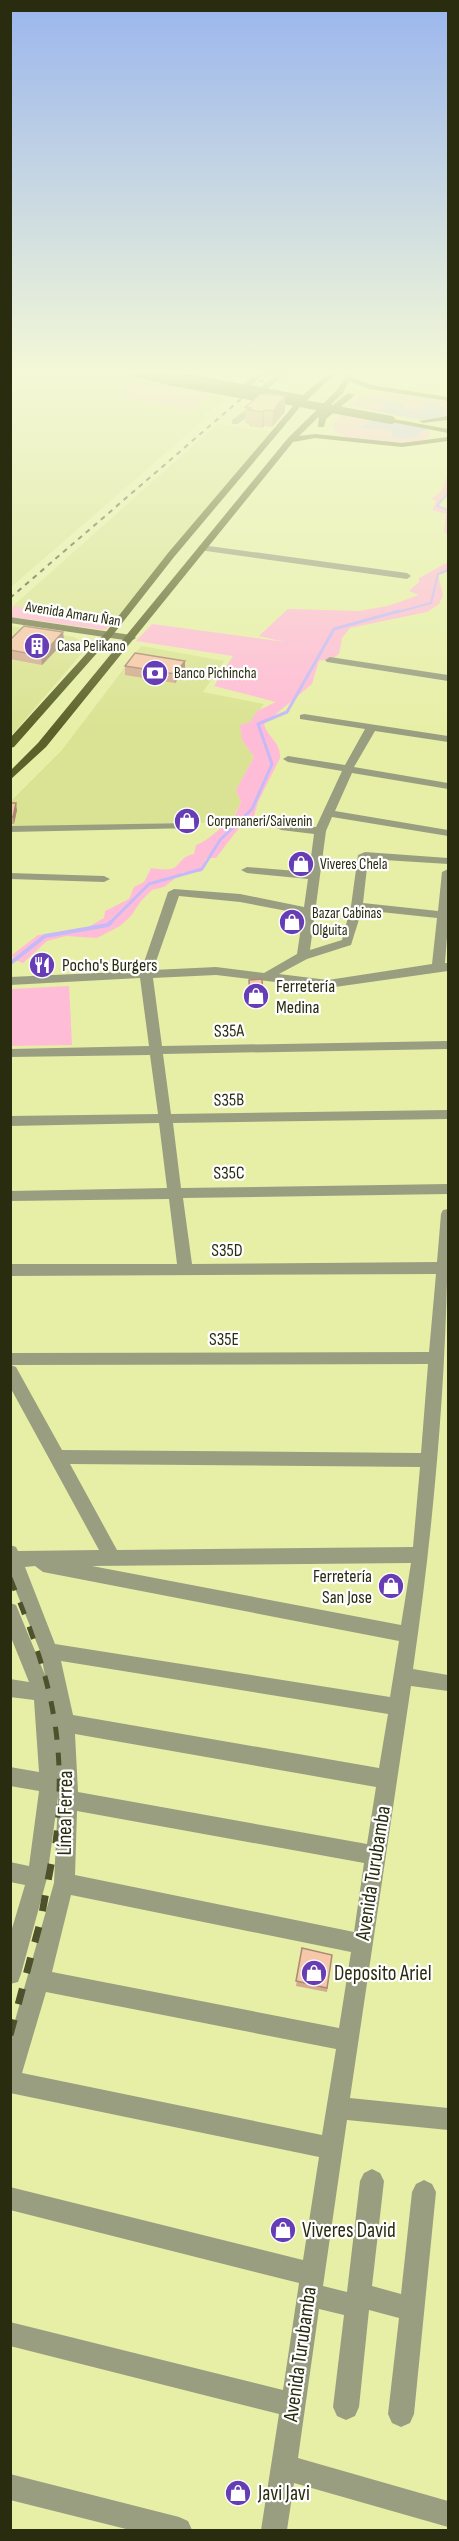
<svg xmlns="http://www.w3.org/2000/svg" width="459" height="2541" font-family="'Sofia Sans Condensed',sans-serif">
  <rect width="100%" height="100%" fill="#e7efa7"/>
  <!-- built -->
  <g fill="#dae393">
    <path d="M11,374H126L216,394L222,398V403L202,415L206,418L11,587Z"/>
    <path d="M217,424L277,432L115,620L13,606Z"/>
    <path d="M11,626L74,637L88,646L11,736Z"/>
    <path d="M141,646L224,661L203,692L264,704L250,722L242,740L254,757L236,790L241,802L231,822L11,827V801L62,750Z"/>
  </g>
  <!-- green -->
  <g fill="#ffbcd6">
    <path d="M134,379L210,395L191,410L117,395Z"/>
    <path d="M388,392L448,402V418L423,420L349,406L359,396Z"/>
    <path d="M341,414L426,428L430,432L429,437C415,449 352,444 337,433C334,431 333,428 332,425Z"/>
    <path d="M448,473V497L444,498L437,505L448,509V536L444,531L446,514L432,510L436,501L431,499L441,492Z"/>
    <path d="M448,562V572L438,575L443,595L439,604L427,612L350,628L342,638L339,654L332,659L319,661L312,684L264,724C268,738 281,742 280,758L258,802L254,816L239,828L216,858H206L201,872H183L164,887L152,890L141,901L131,916L120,926L97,938L66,936L47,941L23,963L15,960L12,955L38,935L83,930L104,918L105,911L129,899L134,887L144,882L151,868C188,874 171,859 194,854L196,845C212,839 219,826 232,822L241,802L236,790L254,757L242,740L240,725L250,722L257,711L276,702L214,686L233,656L136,641L152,624L285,642L259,636L288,609L359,611L388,606L419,595L409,591L419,582V578Z"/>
    <path d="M13,606L115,620L105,630L11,617Z"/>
    <path d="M69,986L72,1045L11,1046V989Z"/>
  </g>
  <!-- water -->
  <g fill="#c6b9f8">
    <path d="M388,400L406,405L404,407L406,410L418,409L426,406L425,402L441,406L447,412C434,428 389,413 371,410L383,409V405Z"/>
    <path d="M366,417L426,428C416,440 403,439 389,436L393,434L390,430L359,428L370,421Z"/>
  </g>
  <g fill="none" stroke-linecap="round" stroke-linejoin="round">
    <!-- stream-far2 -->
    <g stroke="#c6b9f8" stroke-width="2">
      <path d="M448,493L437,506L448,510"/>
      <path d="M394,613L431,603L438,574L448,570"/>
    </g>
    <!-- stream-far1 -->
    <path stroke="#c6b9f8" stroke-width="3" d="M109,924L149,884L202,869L220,840L252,809L272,764L258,724L287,712L334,629L399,611"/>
    <!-- stream -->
    <path stroke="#c6b9f8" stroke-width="4" d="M12,962L45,936L108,925L111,922"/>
    <!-- minor -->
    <g fill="#9a9e81" fill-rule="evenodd">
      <path d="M443,374H448V376L445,375Z"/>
      <path d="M260,400L267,402L238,424H232V420Z"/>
      <path d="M202,545L407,573L411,576L407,579L199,550V546Z"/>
      <path d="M330,657L448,675V681L327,662L325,660Z"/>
      <path d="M304,714L448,736V742L375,731L354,767L448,783V789L352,773L335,811L448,830V836L332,817L326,831L310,950L342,940L351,906L358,855L365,852L448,858V864L368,859L363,903L438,911L442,872L448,869V924L445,963H448V971L328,988L216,975L153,978L162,1046L448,1041V1049L163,1054L171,1114L448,1110V1119L173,1123L181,1188L448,1184V1194L183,1198L192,1264L437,1262L441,1214L443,1210L448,1209C448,1363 435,1517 413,1669L448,1675V1691L411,1686L350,2098L448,2108V2130L347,2120L323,2286L347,2292L360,2181L364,2173L372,2169L380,2173L384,2181L372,2286L401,2294L412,2192L416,2184L424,2180L432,2184L436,2192L414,2414L410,2423L401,2427L392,2423L388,2414L399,2318L369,2310L359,2407L355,2416L346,2420L337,2416L333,2407L344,2315L319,2309L298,2458L448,2501V2527L294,2483L287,2530H261L279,2414L10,2346V2322L283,2390L299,2283L10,2210V2187L303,2260L319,2157L10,2093V2038L54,1883L58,1800V1797L47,1878L21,1974L18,1982L10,1984V1935L25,1885L10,1882V1862L29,1866L39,1791L10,1786V1767L39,1772L34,1700L10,1697V1679L29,1682L10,1635V1603L16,1605L45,1675L40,1651L10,1576V1545L16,1547L18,1551L99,1550L10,1387V1353L429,1352L436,1274L10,1276V1264H177L169,1199L10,1201V1191L167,1188L159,1123L10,1126V1116L158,1114L150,1055L10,1057V1049L149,1046L140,978L10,985V977L141,971L168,892L174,889L240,894L304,907L308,879L247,873L241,870L247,867L309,872L314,834L281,830L275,827L281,824L316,827L342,771L288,762L283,759L288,756L345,765L365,729L300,719V715ZM179,896L240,902L303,914L297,954L264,973L216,967L153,970ZM362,910L437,918L432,964L328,980L279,974L307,959L351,945ZM428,1364L421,1453L62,1450L16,1367L11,1365ZM70,1464L420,1467L413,1547L117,1550ZM411,1563L401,1625L92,1566ZM35,1566L43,1572L399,1641L390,1697L55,1644L25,1567ZM61,1661L388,1714L379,1768L73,1715ZM75,1734L376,1787L367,1844L78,1792ZM77,1811L364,1863L354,1932L75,1875ZM71,1895L351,1952L339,2028L52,1972ZM46,1992L336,2049L322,2135L22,2073Z"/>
      <path d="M191,823L197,826L195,828L10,832V826Z"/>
      <path d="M10,873L104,876L110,879L104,882L10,879Z"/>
      <path d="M10,2474L179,2517L188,2521L192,2530H130L10,2500Z"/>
    </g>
    <!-- secondary -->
    <g fill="#757a4e" fill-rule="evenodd">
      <path d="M256,374H264L238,397H232V393Z"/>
      <path d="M277,374H285L255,400H249V396Z"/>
      <path d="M10,617L131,635L136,638L131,641L10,623Z"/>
    </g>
    <!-- primary -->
    <g fill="#5b6128" fill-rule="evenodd">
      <path d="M125,374H136L260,399L256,401L172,386Z"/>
      <path d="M176,374H188L303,395L327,374H335L300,407L174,557L112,636L14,747L10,748V738L106,632L168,553L299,399L179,376Z"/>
      <path d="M347,374H353L352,377L371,385L448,397V401L369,389L349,381L343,393L299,436L315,434L402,443L448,437V441L402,447L315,438L293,442L46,747L10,780V771L38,743L288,438L337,390Z"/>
      <path d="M348,393L355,395L326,419L324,427H318L319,416Z"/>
      <path d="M448,416V420L423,423L419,421Z"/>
      <path d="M388,418L448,429V433L391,422Z"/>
    </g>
    <!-- rail-far2 -->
    <path stroke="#4d512c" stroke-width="2" stroke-dasharray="5 5" stroke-linecap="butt" d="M10,598L270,374"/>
    <!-- rail-far1 -->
    <path stroke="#4d512c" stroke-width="5" stroke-dasharray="13 13" stroke-linecap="butt" d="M10,1578C51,1677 70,1747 53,1856"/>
    <!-- rail -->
    <path stroke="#4d512c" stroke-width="7" stroke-dasharray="16 16" stroke-linecap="butt" d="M10,2035L41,1919L53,1854"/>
    <!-- primary-bridge -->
    <path stroke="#5b6128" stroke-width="8" d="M144,374L391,420"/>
  </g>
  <!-- wall -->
  <g fill="#d4ab91">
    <path d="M245,407L285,412L272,427L264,426L262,428L249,426V424L245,423Z"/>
    <path d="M63,632L64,642L42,665L10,659V640Z"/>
    <path d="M185,661V670L175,683L125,675V666Z"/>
    <path d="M10,803L17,810L14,824H10Z"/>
    <path d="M249,980L263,998V1005H250Z"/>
    <path d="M302,1948L332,1955L327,1992L296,1986Z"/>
  </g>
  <!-- shaded-wall -->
  <g fill="#ac8b76">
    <path d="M285,396V412L272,427L273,411Z"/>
    <path d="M264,410V426L262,428L263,412Z"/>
    <path d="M63,632L64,642L42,665L41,656Z"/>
    <path d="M185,661V670L175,683V674Z"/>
    <path d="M16,803L17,810L14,824L13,817Z"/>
  </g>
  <!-- building -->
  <g fill="#f6c7a9" stroke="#ac8b76" stroke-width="1.5">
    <path d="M261,394L285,396L273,411L264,410L263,412L249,410L251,408L245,407Z"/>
    <path d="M24,626L63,632L41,656L10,650V640Z"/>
    <path d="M135,653L185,661L175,674L125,666Z"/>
    <path d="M10,803H16L13,817H10Z"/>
    <path d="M262,979L263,998L250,999L249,980Z"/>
    <path d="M302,1948L332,1955L327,1988L296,1981Z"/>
  </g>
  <!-- sky -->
  <linearGradient id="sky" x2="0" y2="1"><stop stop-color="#9ab6ee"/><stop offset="0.51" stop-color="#f4f8d7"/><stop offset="1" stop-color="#f4f8d7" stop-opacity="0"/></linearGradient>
  <rect width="459" height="729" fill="url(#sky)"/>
  <!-- icons -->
  <defs>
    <g id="building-disc" transform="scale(1.35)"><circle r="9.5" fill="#663db5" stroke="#fff"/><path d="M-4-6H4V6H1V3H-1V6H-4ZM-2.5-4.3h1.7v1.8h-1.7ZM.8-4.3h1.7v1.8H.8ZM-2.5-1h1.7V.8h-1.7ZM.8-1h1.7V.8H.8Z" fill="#fff"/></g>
    <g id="bank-disc" transform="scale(1.35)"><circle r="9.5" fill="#663db5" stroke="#fff"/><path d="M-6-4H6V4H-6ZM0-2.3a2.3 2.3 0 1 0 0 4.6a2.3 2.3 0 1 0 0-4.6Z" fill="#fff"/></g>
    <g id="shop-disc" transform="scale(1.35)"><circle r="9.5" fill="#663db5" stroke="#fff"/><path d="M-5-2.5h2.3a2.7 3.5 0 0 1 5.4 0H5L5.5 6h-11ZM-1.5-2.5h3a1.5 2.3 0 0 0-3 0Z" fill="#fff"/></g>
    <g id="restaurant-disc" transform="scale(1.35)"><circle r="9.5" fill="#663db5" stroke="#fff"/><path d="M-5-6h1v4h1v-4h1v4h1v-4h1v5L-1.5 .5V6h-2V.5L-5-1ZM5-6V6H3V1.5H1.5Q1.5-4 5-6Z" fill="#fff"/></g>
  </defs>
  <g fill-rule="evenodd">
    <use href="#building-disc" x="37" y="646"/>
    <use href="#bank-disc" x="155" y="673"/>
    <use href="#shop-disc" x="187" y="821"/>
    <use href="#shop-disc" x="301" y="864"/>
    <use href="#shop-disc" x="292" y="922"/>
    <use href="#restaurant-disc" x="42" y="965"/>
    <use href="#shop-disc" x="256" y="996"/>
    <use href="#shop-disc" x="391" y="1586"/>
    <use href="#shop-disc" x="314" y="1973"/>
    <use href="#shop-disc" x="283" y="2230"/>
    <use href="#shop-disc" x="238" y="2493"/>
  </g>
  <g text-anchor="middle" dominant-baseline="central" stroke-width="4.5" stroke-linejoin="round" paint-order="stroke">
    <!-- far-street labels -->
    <g font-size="15" fill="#292c0f" stroke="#fff">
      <text transform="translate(73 614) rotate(9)">Avenida Amaru Ñan</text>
    </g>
    <!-- far-poi labels -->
    <g font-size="15" fill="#292c0f" stroke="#fff" text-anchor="start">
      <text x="57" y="646">Casa Pelikano</text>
      <text x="174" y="673">Banco Pichincha</text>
      <text x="207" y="821">Corpmaneri/Saivenin</text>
      <text x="320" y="864">Viveres Chela</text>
      <text x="312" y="913">Bazar Cabinas<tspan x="312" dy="17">Olguita</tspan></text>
    </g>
    <!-- poi labels -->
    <g font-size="18" fill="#292c0f" stroke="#fff" text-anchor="start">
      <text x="62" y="965">Pocho's Burgers</text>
      <text x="276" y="986">Ferretería<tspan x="276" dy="21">Medina</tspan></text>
      <text x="372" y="1576" text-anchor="end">Ferretería<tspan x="372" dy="21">San Jose</tspan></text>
    </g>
    <!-- street labels -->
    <g font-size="18" fill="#292c0f" stroke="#fff">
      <text transform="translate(229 1031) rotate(-1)">S35A</text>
      <text transform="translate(229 1100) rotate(-1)">S35B</text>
      <text transform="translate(229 1173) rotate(-1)">S35C</text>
      <text x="227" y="1250">S35D</text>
      <text x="224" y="1339">S35E</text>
    </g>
    <!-- near-street labels -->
    <g font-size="21" fill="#292c0f" stroke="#fff">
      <text transform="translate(65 1813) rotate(-89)">Línea Ferrea</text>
      <text transform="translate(373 1873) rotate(-81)">Avenida Turubamba</text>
      <text transform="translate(300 2354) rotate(-82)">Avenida Turubamba</text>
    </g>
    <!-- near-poi labels -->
    <g font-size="21" fill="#292c0f" stroke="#fff" text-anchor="start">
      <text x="334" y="1973">Deposito Ariel</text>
      <text x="302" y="2230">Viveres David</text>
      <text x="258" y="2493">Javi Javi</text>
    </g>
  </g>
  <!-- border -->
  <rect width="459" height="2541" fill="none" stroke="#292c0f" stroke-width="24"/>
</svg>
